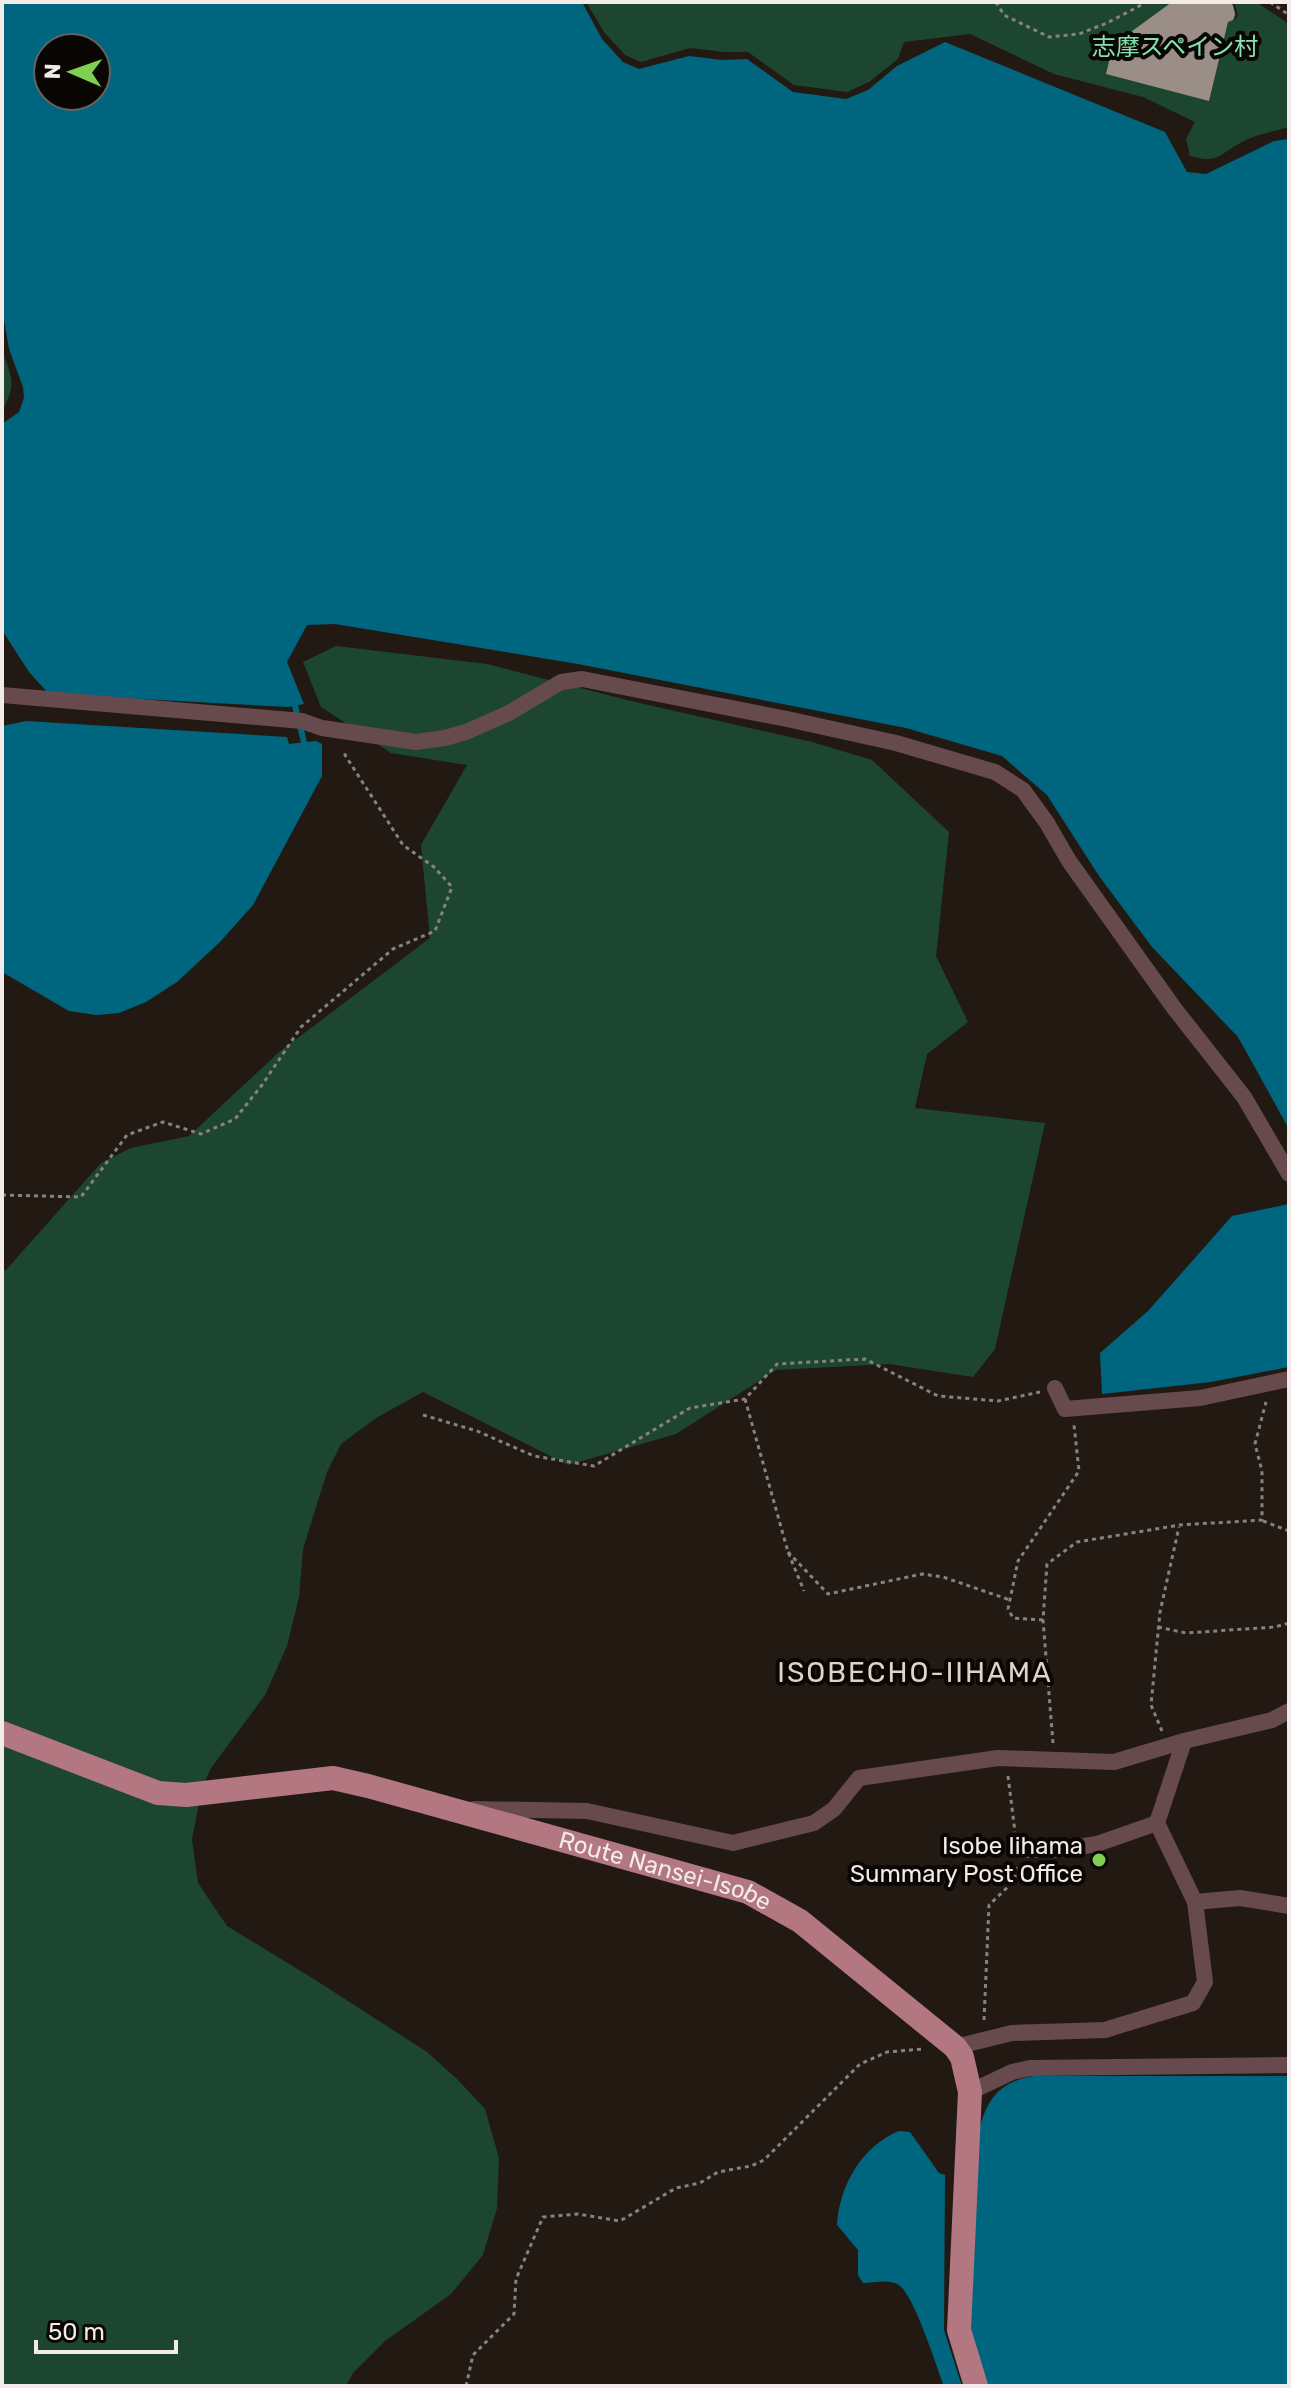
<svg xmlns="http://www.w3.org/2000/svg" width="1291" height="2388" font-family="Rubik,'Noto Sans JP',sans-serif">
  <rect width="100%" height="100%" fill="#221913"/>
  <!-- green -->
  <g fill="#1d4630">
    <path d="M586,2H1231L1236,14L1235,21L1238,15L1234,2H1256L1289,24V127C1275,131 1258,134 1244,141C1221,152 1219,165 1190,156L1186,139L1195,122L1143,97L1054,74L970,34L904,42L898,59L869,82L847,92L794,85L748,52H724L690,48L641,62L625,55L604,32Z"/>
    <path d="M2,350C12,378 17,384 2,411Z"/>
    <path d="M336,646L487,664L631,701L812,742L872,760L949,832L936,956L968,1022L927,1054L915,1108L1045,1123L995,1349L973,1377L889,1364L776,1370L676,1434L568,1465L423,1392L376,1418L341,1444L327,1472L303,1549L299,1597L287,1646L265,1695L211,1768L202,1787L192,1839L198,1883L227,1926L317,1981L427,2052L458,2080L485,2109L499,2158L497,2208L483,2255L451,2294L385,2341L353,2373L346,2386H2V1270H6L101,1163L131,1148L189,1136L278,1053L430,938L421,845L467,765L391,753L321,707L303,662Z"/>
  </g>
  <!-- water -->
  <g fill="#00657f" fill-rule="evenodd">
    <path d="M2,2H582L602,39L623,62L639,69L689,56L722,60L747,59L793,92L846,99L868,90L897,66L945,42L1165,132L1187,172L1206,174L1274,141L1289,139V1129L1238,1037L1152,947L1099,876L1047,795L1002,756L906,728L578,664L335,624L307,625L287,662L304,704L288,707L49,694L29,672L2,630V424L19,412L24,398L23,387L9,349L2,308ZM48,48H96V96H48Z"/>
    <path d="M26,721L287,737L289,744L316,741L322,744V776L253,905L220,942L177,982L146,1002L119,1013L96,1015L69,1011L2,972V726Z"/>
    <path d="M1289,1204V1367L1211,1382L1102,1394L1100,1353L1148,1311L1232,1216Z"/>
    <path d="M1033,2076H1289V2386H987L969,2324L979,2130C987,2098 1000,2082 1033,2076Z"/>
    <path d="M899,2131L910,2132L939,2173L945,2175L944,2330L962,2386H944C936,2365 915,2298 900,2286C890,2278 874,2283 863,2283L858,2275V2250L837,2225C839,2186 862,2146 899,2131Z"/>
  </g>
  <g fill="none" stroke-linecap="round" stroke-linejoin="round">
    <!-- stream -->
    <path stroke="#00657f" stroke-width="6" d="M295,706L304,742L303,746"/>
  </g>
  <!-- building -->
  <path fill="#9a8e86" d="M1172,2H1229L1233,5L1235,14L1233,20L1228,22L1209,101L1106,74L1113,45Z"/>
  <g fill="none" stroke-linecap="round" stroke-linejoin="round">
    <!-- path -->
    <g stroke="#89817c" stroke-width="3" stroke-dasharray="4 4" stroke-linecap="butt">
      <path d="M996,2L1004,15L1049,37L1079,34L1107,23L1147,2"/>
      <path d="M1270,2L1289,15"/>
      <path d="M2,1195L81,1197L127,1135L163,1122L201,1134L235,1119L262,1085L301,1027L393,949L435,931L452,887L434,867L403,845L345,755V750"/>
      <path d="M745,1399L788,1552L804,1591"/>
      <path d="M423,1415L477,1431L534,1456L594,1466L690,1408L745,1399L777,1364L865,1359L938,1396L998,1401L1040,1392"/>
      <path d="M1263,1521L1289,1531"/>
      <path d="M788,1552L828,1594L922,1574L943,1577L1010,1600"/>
      <path d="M1043,1620L1013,1618L1008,1609L1018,1561L1079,1471L1074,1425"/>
      <path d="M1158,1627L1186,1633L1275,1627L1289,1623"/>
      <path d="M1162,1731L1151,1705L1160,1612L1179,1527"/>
      <path d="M1053,1743L1043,1620L1047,1564L1077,1542L1180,1525L1262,1520V1471L1255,1444L1266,1402"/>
      <path d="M1008,1776L1015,1832"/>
      <path d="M984,2020L989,1905L1014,1881L1017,1867"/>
      <path d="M466,2386L473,2355L514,2314L516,2279L543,2217L578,2214L620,2221L676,2188L700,2183L718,2172L751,2166L764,2160L860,2064L887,2052L923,2049"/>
    </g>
    <!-- minor -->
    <g stroke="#674a4e" stroke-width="16">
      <path d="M2,695L302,721L322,728L416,742L445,738L466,732L509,713L561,682L582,679L787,719L896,743L995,772L1023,790L1047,823L1069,861L1174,1008L1244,1097L1289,1174"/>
      <path d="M1055,1388L1065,1409L1200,1398L1289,1379"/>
      <path d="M474,1809L587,1811L733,1843L814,1823L834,1809L859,1778L998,1758L1114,1762L1184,1741L1272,1720L1289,1711"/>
      <path d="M1018,1850H1058L1097,1844L1157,1823"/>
      <path d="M1195,1902L1240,1898L1289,1906"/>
      <path d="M955,2047L1012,2033L1105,2030L1193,2003L1205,1982L1195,1902L1157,1823L1184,1741"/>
      <path d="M970,2092L1012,2072L1030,2068L1289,2065"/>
    </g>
    <!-- primary -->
    <path stroke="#b27781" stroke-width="24" id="s1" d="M2,1733L158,1793L186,1795L333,1778L368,1786L748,1892L800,1921L955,2047L962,2057L970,2092L959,2330L976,2386"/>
  </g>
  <!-- markers -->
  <circle fill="#7fd052" stroke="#090604" stroke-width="3" cx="1099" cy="1860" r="8"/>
  <g text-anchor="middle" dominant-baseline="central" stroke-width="8" stroke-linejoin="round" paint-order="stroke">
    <!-- park labels -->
    <g font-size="24" fill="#84e3ae" stroke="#090604">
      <text x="1175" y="47">志摩スペイン村</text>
    </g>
    <!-- poi labels -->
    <g font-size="24" fill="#f2ebe7" stroke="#090604" text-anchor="end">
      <text x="1083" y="1846">Isobe Iihama<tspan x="1083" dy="28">Summary Post Office</tspan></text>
    </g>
    <!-- street labels -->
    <g font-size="24" fill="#f2ebe7" stroke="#090604">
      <text stroke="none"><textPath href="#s1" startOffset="688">Route Nansei-Isobe</textPath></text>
    </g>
    <!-- quarter labels -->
    <g font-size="28" letter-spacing="2" fill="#dfd2c9" stroke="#090604">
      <text x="915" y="1672">ISOBECHO-IIHAMA</text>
    </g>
  </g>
  <!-- border -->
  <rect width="1291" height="2388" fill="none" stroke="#f2ebe7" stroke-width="8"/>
  <!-- north arrow -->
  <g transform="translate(72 72) rotate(272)"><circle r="38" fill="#090604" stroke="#66625f" stroke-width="2"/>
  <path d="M0-6L14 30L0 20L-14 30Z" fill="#7fd052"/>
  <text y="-12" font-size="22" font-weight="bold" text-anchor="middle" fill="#f2ebe7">N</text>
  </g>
  <!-- scale -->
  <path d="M36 2340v12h140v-12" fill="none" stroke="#f2ebe7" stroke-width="4"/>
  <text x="48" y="2340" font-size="24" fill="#f2ebe7" stroke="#090604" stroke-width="6" paint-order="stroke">50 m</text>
</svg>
